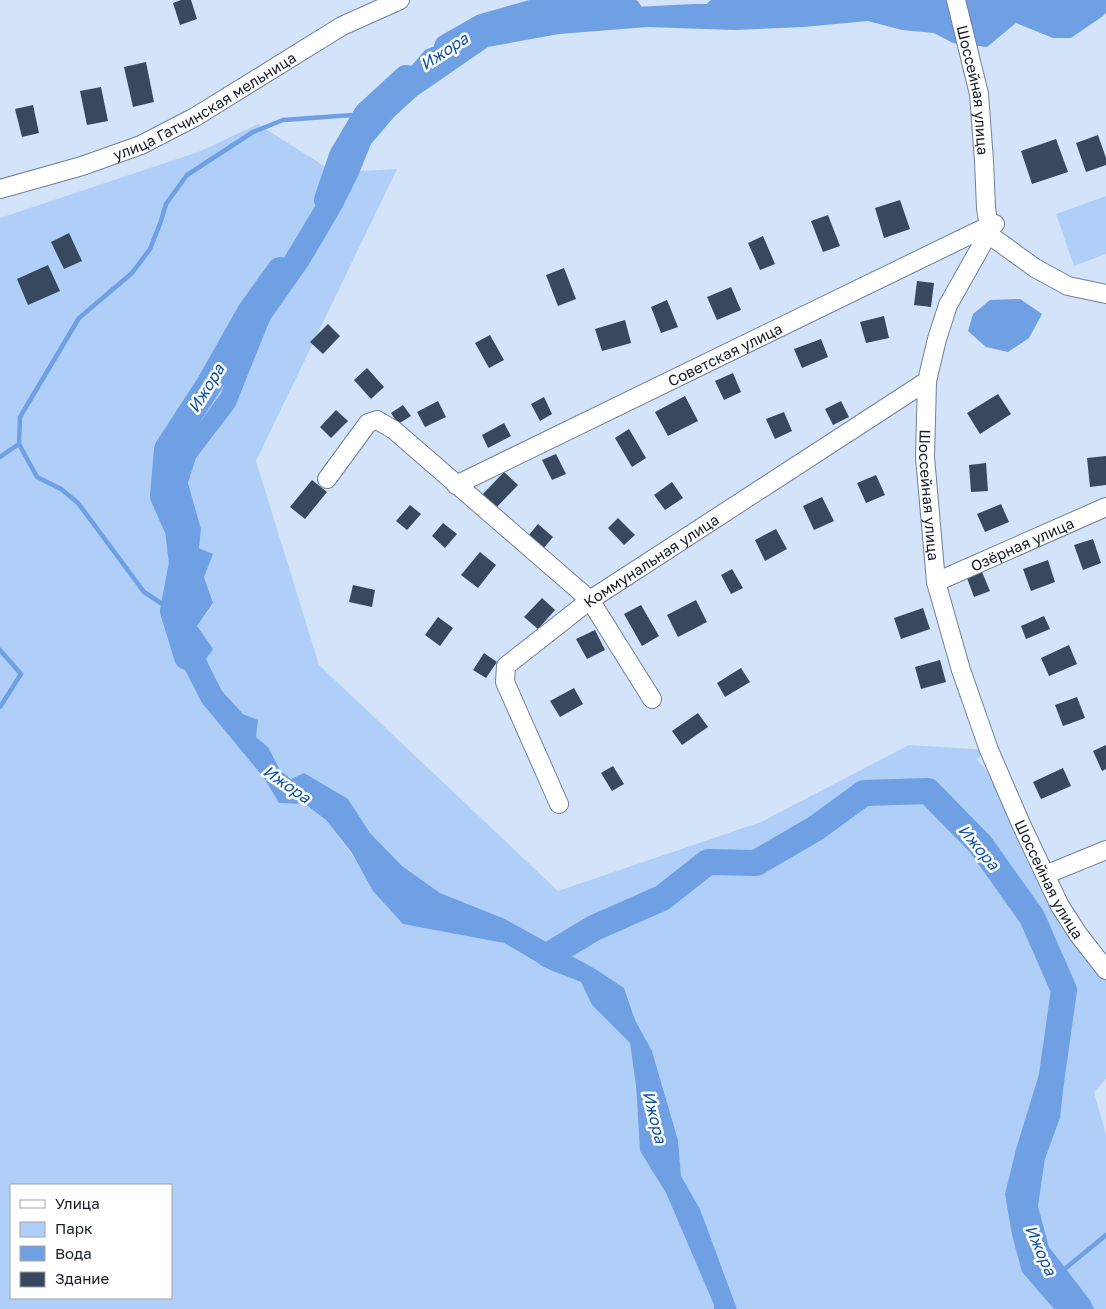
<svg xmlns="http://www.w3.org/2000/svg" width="1106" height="1309" font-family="'Golos Text',sans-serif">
  <rect width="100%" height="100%" fill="#d3e3fa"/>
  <!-- green -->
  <g fill="#afcff9" fill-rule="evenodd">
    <path d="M258,124L335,173L262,294L245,327L221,393L200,422L174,447L167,488L186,604L176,627L202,703L264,778L279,803L305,804L326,820L403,923L504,943L550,970L581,982L592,1005L630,1042L636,1086L640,1151L666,1193L714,1305V1309H0V218L201,151ZM11,1185H171V1298H11Z"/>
    <path d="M397,169L256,461L319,665L558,891L761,822L909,745L989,750L977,759L992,778L1042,885L1106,980V1079L1094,1092L1106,1135V1309H1094L1090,1300L1049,1247L1038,1206L1045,1159L1060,1118L1040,1071L1016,1149L1005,1194L1022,1272L1054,1309H737L700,1209L681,1176L678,1140L652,1051L635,1020L624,988L597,970L505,919L440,893L402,866L370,833L348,799L292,779L280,770L268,747L256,737L258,720L243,714L222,691L206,658L197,626L213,604L204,577L212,554L199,548L201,529L188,483L196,458L235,407L270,320L308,266L341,209L360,171Z"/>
    <path d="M1106,196V254L1074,266L1056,214Z"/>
  </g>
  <!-- water -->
  <g fill="#6ea0e3">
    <path d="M783,0H874L888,6L944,13L992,15L1010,0H1106V13L1103,16L1071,38H1053L1016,23L987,47L953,43L934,33L902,30L868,21L803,27L734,30L648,27L559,34L488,47L417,96L394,117L371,144L358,176L341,210L308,266L270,320L235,407L196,458L188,483L201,529L199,548L213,554L204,577L213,603L197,626L213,649L206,659L222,691L243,714L258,720L256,737L268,747L280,770L291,779L304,773L348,799L370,833L402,866L440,893L505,919L597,970L624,988L635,1020L652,1051L678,1140L681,1176L700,1209L737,1309H714V1305L666,1193L640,1151L636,1086L630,1043L592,1005L581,982L550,970L504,943L403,924L373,891L352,853L326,820L305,804L279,803L264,778L202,703L181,662L176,627L186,604L167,488L174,447L200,422L221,393L245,327L262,294L335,173L351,143L383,99L425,50L483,27L535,12L694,4H760Z"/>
    <path d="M1020,299L1042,314L1029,338L1008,352L986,347L968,331L973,314L990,300Z"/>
    <path d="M1040,1071L1064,1080L1060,1118L1045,1159L1038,1206L1049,1247L1090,1300L1094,1309H1054L1022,1272L1012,1235L1005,1194L1016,1149Z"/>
  </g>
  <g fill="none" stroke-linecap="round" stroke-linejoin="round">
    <!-- stream -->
    <g stroke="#6ea0e3" stroke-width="4.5">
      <path d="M0,457L19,444"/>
      <path d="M173,611L144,592L78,503L61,489L37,477L19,444L20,417L79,318L132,273L150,249L161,221L166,204L187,175L253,132L283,120L367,114"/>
      <path d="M0,650L21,674L0,707"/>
      <path d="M1061,1272L1106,1235"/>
    </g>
    <!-- river -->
    <g stroke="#6ea0e3" stroke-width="26">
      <path d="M862,0L913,7L983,5L1008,0"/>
      <path d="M718,11L780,0"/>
      <path d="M447,47L482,27L549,8L629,11"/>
      <path d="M327,200L342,156L367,114L406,78"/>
      <path d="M187,657L173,611L182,563L178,530L163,496L167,449L210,383L250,312L280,270"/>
      <path d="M549,955L594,928L662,898L708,862L756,863L816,828L864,793L928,791L980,844L1032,917L1064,990L1047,1110"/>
    </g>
  </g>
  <!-- building -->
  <g fill="#37485f">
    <path d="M181,0H191L197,19L180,25L173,3Z"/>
    <path d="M146,62L154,102L133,107L124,67Z"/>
    <path d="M101,87L108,121L87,125L80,91Z"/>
    <path d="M33,105L39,133L22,137L15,109Z"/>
    <path d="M1098,135L1106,158V165L1086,172L1076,143Z"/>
    <path d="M1056,139L1068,172L1032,184L1021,151Z"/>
    <path d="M900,200L910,229L884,238L875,208Z"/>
    <path d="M828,215L840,246L823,252L811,221Z"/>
    <path d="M69,233L82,261L64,269L51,242Z"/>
    <path d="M763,236L775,264L760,270L748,243Z"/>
    <path d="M48,265L60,291L28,305L17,279Z"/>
    <path d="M564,268L576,299L558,306L546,275Z"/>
    <path d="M917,281L934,283L931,307L914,305Z"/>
    <path d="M731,287L741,310L717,320L707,297Z"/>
    <path d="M667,300L678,327L661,333L651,307Z"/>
    <path d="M884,316L889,338L866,343L860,322Z"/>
    <path d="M625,320L631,343L602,351L595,329Z"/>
    <path d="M328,324L340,336L323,354L310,342Z"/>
    <path d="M490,335L504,360L489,368L475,343Z"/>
    <path d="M821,339L828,357L802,368L794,349Z"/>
    <path d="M367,368L384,387L371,399L354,380Z"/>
    <path d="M733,373L741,392L724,400L715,381Z"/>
    <path d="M998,394L1011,414L980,434L967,413Z"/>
    <path d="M685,396L698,421L668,436L655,412Z"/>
    <path d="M544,397L552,414L540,421L531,404Z"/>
    <path d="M438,401L446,417L425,427L417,412Z"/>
    <path d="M841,401L849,417L833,425L825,409Z"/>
    <path d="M403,405L411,416L398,424L391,413Z"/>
    <path d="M336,410L348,421L331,438L320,427Z"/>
    <path d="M784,412L792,431L775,439L766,419Z"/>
    <path d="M504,423L511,436L488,448L482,435Z"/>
    <path d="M629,429L646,458L632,467L615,438Z"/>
    <path d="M556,454L566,474L552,480L542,460Z"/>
    <path d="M1106,456V485L1090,487L1087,458Z"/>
    <path d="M986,463L988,491L971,492L969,465Z"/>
    <path d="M504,472L518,485L494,510L480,497Z"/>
    <path d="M876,475L885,495L866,503L857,483Z"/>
    <path d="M312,480L327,492L305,519L290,507Z"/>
    <path d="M672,482L683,498L665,510L654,495Z"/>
    <path d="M822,497L834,521L814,530L803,506Z"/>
    <path d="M1001,504L1009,522L985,532L977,514Z"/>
    <path d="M410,505L421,514L407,530L396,521Z"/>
    <path d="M618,518L635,535L624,545L608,528Z"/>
    <path d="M443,523L457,534L445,548L432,536Z"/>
    <path d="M538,524L553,537L543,549L528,536Z"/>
    <path d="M776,529L787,549L765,561L755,540Z"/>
    <path d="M1093,539L1101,563L1083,570L1074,545Z"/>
    <path d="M480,552L496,565L478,588L461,575Z"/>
    <path d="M1048,560L1055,582L1031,591L1023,569Z"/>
    <path d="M732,569L743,588L731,594L721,575Z"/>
    <path d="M982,572L990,591L974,597L967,578Z"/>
    <path d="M353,585L375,590L372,607L349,602Z"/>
    <path d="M542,598L555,610L538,629L524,617Z"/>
    <path d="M696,600L707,622L678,637L667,615Z"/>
    <path d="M641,605L659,636L642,646L624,614Z"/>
    <path d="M923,608L930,629L901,639L894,618Z"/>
    <path d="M1044,616L1050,629L1026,639L1021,626Z"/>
    <path d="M438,617L453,628L440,646L425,635Z"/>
    <path d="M595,630L605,650L587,659L576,639Z"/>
    <path d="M1069,645L1077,664L1049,676L1041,658Z"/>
    <path d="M484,653L497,662L486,678L473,670Z"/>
    <path d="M940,660L946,682L921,689L915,667Z"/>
    <path d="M741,668L750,682L725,697L717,683Z"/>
    <path d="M574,688L583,704L560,717L550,701Z"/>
    <path d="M1077,697L1085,718L1063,726L1055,705Z"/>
    <path d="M698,713L708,727L682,745L672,731Z"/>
    <path d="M1106,745V769L1102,771L1093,751Z"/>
    <path d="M613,766L624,784L612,791L601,773Z"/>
    <path d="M1063,768L1071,786L1041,799L1033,782Z"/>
  </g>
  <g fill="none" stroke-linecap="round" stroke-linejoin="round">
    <!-- minor casing -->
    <g stroke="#6f819a" stroke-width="20">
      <g id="minor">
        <path id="s1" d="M956,0L979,94L984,161L986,208L989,227L988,234L948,305L937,339L927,381L925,457L936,582L961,670L989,750L1021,824L1060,906L1078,934L1106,970"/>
        <path id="s2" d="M0,189L82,166L141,145L195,117L342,26L400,0"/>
        <path d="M988,234L1035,268L1068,286L1106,294"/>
        <path d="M327,479L368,423L377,420L394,430L590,600L652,699"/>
        <path id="s3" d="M456,485L980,230L995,224"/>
        <path id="s4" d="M936,582L1106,507"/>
        <path id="s5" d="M559,804L505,682L506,666L590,600L927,381"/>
        <path d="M1045,875L1106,850"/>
      </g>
    </g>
    <!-- minor -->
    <use href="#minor" stroke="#fff" stroke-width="18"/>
  </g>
  <g text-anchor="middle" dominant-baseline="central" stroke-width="5" stroke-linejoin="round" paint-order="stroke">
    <!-- street labels -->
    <g font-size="15" fill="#151c26" stroke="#fff">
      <text stroke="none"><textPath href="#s1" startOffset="92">Шоссейная улица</textPath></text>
      <text stroke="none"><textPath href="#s2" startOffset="222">улица Гатчинская мельница</textPath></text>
      <text stroke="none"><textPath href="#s3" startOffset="299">Советская улица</textPath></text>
      <text stroke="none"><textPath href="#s1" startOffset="512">Шоссейная улица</textPath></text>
      <text stroke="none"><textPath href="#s4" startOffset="94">Озёрная улица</textPath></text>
      <text stroke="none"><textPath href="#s5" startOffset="329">Коммунальная улица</textPath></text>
      <text stroke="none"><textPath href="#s1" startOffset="918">Шоссейная улица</textPath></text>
    </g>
    <!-- water labels -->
    <g font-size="16" font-style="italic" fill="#0f52a1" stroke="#fff">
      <text transform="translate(444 51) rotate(-33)">Ижора</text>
      <text transform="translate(206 388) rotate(-58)">Ижора</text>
      <text transform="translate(287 784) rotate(35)">Ижора</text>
      <text transform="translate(979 847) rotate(50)">Ижора</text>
      <text transform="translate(655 1117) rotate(76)">Ижора</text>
      <text transform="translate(1041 1250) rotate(66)">Ижора</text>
    </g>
  </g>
  <!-- legend -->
  <rect x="10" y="1184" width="162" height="115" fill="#ffffff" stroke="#a1a4a8"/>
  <rect x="20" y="1200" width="25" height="8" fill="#ffffff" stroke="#a1a4a8"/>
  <text x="55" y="1209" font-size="15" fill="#151c26">Улица</text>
  <rect x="20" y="1222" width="25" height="15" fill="#afcff9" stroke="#a1a4a8"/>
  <text x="55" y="1234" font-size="15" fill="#151c26">Парк</text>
  <rect x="20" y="1246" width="25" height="15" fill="#6ea0e3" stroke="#a1a4a8"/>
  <text x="55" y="1259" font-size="15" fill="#151c26">Вода</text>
  <rect x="20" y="1272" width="25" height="15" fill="#37485f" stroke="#a1a4a8"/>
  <text x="55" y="1284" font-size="15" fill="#151c26">Здание</text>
</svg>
